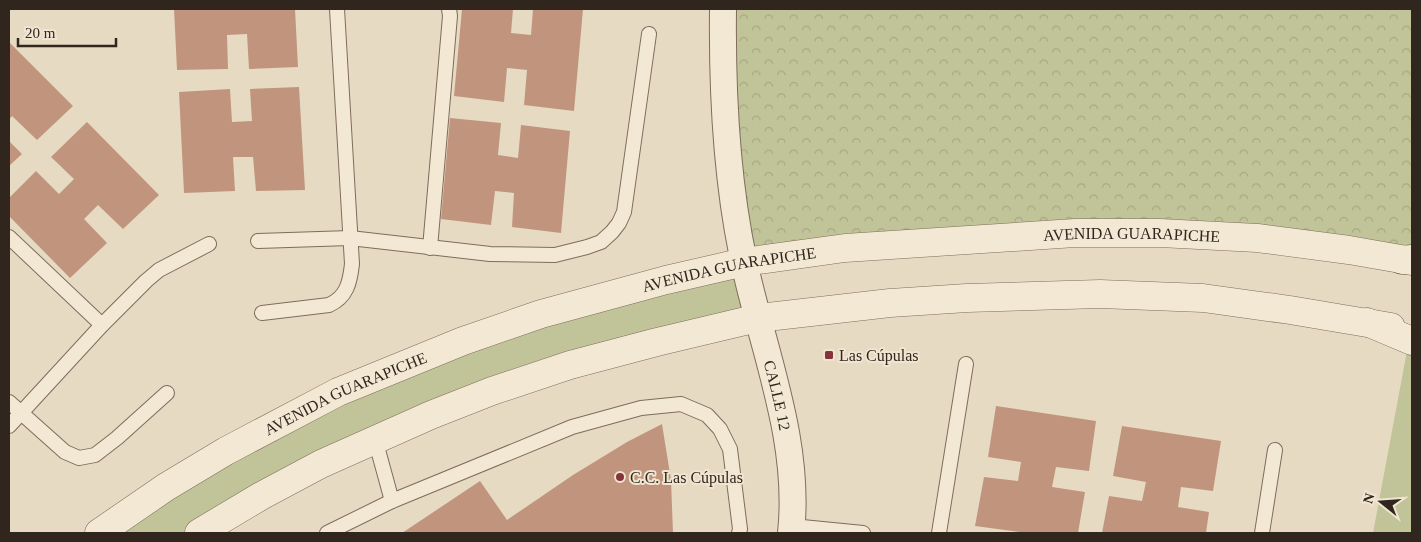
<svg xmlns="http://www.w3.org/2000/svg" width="1421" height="542" font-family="'Times New Roman',serif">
  <defs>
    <pattern id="forest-crowns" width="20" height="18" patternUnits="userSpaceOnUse" patternTransform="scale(1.25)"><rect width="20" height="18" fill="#c1c498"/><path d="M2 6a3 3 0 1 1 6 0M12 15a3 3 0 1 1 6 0" fill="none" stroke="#a6a883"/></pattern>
  </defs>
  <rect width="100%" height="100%" fill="#e7dac2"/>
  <!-- grass -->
  <g fill="#c1c498">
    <path d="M744,262L758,318L570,365L199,533H99L338,392Z"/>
    <path d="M1409,340L1412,341V533H1373Z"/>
  </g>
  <!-- forest -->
  <path fill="url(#forest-crowns)" d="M723,9H1412V259L1257,238L744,262Z"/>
  <!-- building -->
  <g fill="#c1957d">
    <path d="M174,9H295L298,67L249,69L247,34L227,35L228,69L177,70Z"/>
    <path d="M462,9H513L511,33L531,35L533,9H583L574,111L524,105L527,70L507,68L504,102L454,96Z"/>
    <path d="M9,42L73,106L37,140L12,116L9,120Z"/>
    <path d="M299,87L305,190L256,191L253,157H233L235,191L184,193L179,92L230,89L232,122L252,121L250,89Z"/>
    <path d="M450,118L501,123L498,155L518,158L521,125L570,131L561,233L512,227L514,193L495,191L491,225L441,219Z"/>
    <path d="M87,122L159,195L123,229L98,205L84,219L107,243L70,278L9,216V198L36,171L59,194L74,179L51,157Z"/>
    <path d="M9,141L22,154L9,166Z"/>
    <path d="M996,406L1096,421L1089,471L1056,467L1052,487L1085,492L1078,533H1027L975,526L984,477L1018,481L1021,462L988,457Z"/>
    <path d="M662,424L671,480L673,533H402L480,481L507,520L573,475L627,442Z"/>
    <path d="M1122,426L1221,441L1213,491L1181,487L1178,507L1209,512L1206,533H1102L1109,496L1142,501L1146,482L1113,476Z"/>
  </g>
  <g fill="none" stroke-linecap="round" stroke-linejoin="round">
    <!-- service casing -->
    <g stroke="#7f6c5c" stroke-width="16">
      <g id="service">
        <path d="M9,237L102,325"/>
        <path d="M258,241L350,238L490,254L555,255L587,247L601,242L612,232L619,223L624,212L649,34"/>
        <path d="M430,248L450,16L449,9"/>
        <path d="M262,313L329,305C347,297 350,282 352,264L337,9"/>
        <path d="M9,402L65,452L79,458L95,455L117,438L167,393"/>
        <path d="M9,426L102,325L146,281L159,270L209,244"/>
        <path d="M375,439L392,501"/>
        <path d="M792,526L863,533"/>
        <path d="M327,533L392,501L572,427L641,408L681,404L707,415L720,429L730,449L740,529L739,533"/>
        <path d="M939,533L966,364"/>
        <path d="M1262,533L1275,450"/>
      </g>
    </g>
    <!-- minor casing -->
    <g stroke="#7f6c5c" stroke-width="28">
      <g id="minor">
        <path id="s1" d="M723,9C722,94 726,179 744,262C763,351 801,440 791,533"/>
      </g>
    </g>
    <!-- tertiary casing -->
    <g stroke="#7f6c5c" stroke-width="29">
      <g id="tertiary">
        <path id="s2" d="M99,533L166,487L226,451L338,392L463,341L541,314L666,280L744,262L845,248L1075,233H1160L1257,238L1349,250L1412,261"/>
        <path d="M199,533L261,496L321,464L431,415L492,391L570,365L657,342L758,318L890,303L967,298L1100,294L1203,298L1290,310L1391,327"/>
      </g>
    </g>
    <!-- secondary casing -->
    <g stroke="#614e3f" stroke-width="29">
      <g id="secondary">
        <path d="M1402,260L1412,259"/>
        <path d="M1367,322L1412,341"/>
      </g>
    </g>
    <!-- service -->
    <use href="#service" stroke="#f3e8d4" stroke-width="14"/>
    <!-- minor -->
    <use href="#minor" stroke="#f3e8d4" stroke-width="26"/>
    <!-- tertiary -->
    <use href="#tertiary" stroke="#f3e8d4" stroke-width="28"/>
    <!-- secondary -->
    <use href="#secondary" stroke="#f3e8d4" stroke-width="28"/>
  </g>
  <!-- markers -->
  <g fill="#86343a" stroke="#f0e5d1" stroke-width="2">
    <rect x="824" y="350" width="10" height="10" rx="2.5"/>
    <circle cx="620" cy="477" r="5"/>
  </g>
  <g text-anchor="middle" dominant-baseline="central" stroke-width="4" stroke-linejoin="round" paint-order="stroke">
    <!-- street labels -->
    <g font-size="16" fill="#31261e" stroke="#f0e5d1">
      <text stroke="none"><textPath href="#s2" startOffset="1094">AVENIDA GUARAPICHE</textPath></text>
      <text stroke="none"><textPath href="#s2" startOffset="689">AVENIDA GUARAPICHE</textPath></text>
      <text stroke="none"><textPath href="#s2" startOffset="284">AVENIDA GUARAPICHE</textPath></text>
      <text stroke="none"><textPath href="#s1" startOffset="392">CALLE 12</textPath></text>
    </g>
    <!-- poi labels -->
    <g font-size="16" fill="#31261e" stroke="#f0e5d1" text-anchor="start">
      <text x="839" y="355">Las Cúpulas</text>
      <text x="630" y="477">C.C. Las Cúpulas</text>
    </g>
  </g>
  <!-- border -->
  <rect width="1421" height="542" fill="none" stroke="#31261e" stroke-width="20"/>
  <!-- north arrow -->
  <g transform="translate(1381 502) rotate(287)" stroke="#f0e5d1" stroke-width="4" paint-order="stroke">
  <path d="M0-4L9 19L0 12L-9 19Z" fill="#31261e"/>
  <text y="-8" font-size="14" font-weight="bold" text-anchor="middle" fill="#31261e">N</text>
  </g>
  <!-- scale -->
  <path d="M18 38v8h98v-8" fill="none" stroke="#31261e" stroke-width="2.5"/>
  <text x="25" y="38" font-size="15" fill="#31261e" stroke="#f0e5d1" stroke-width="4" paint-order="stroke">20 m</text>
</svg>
